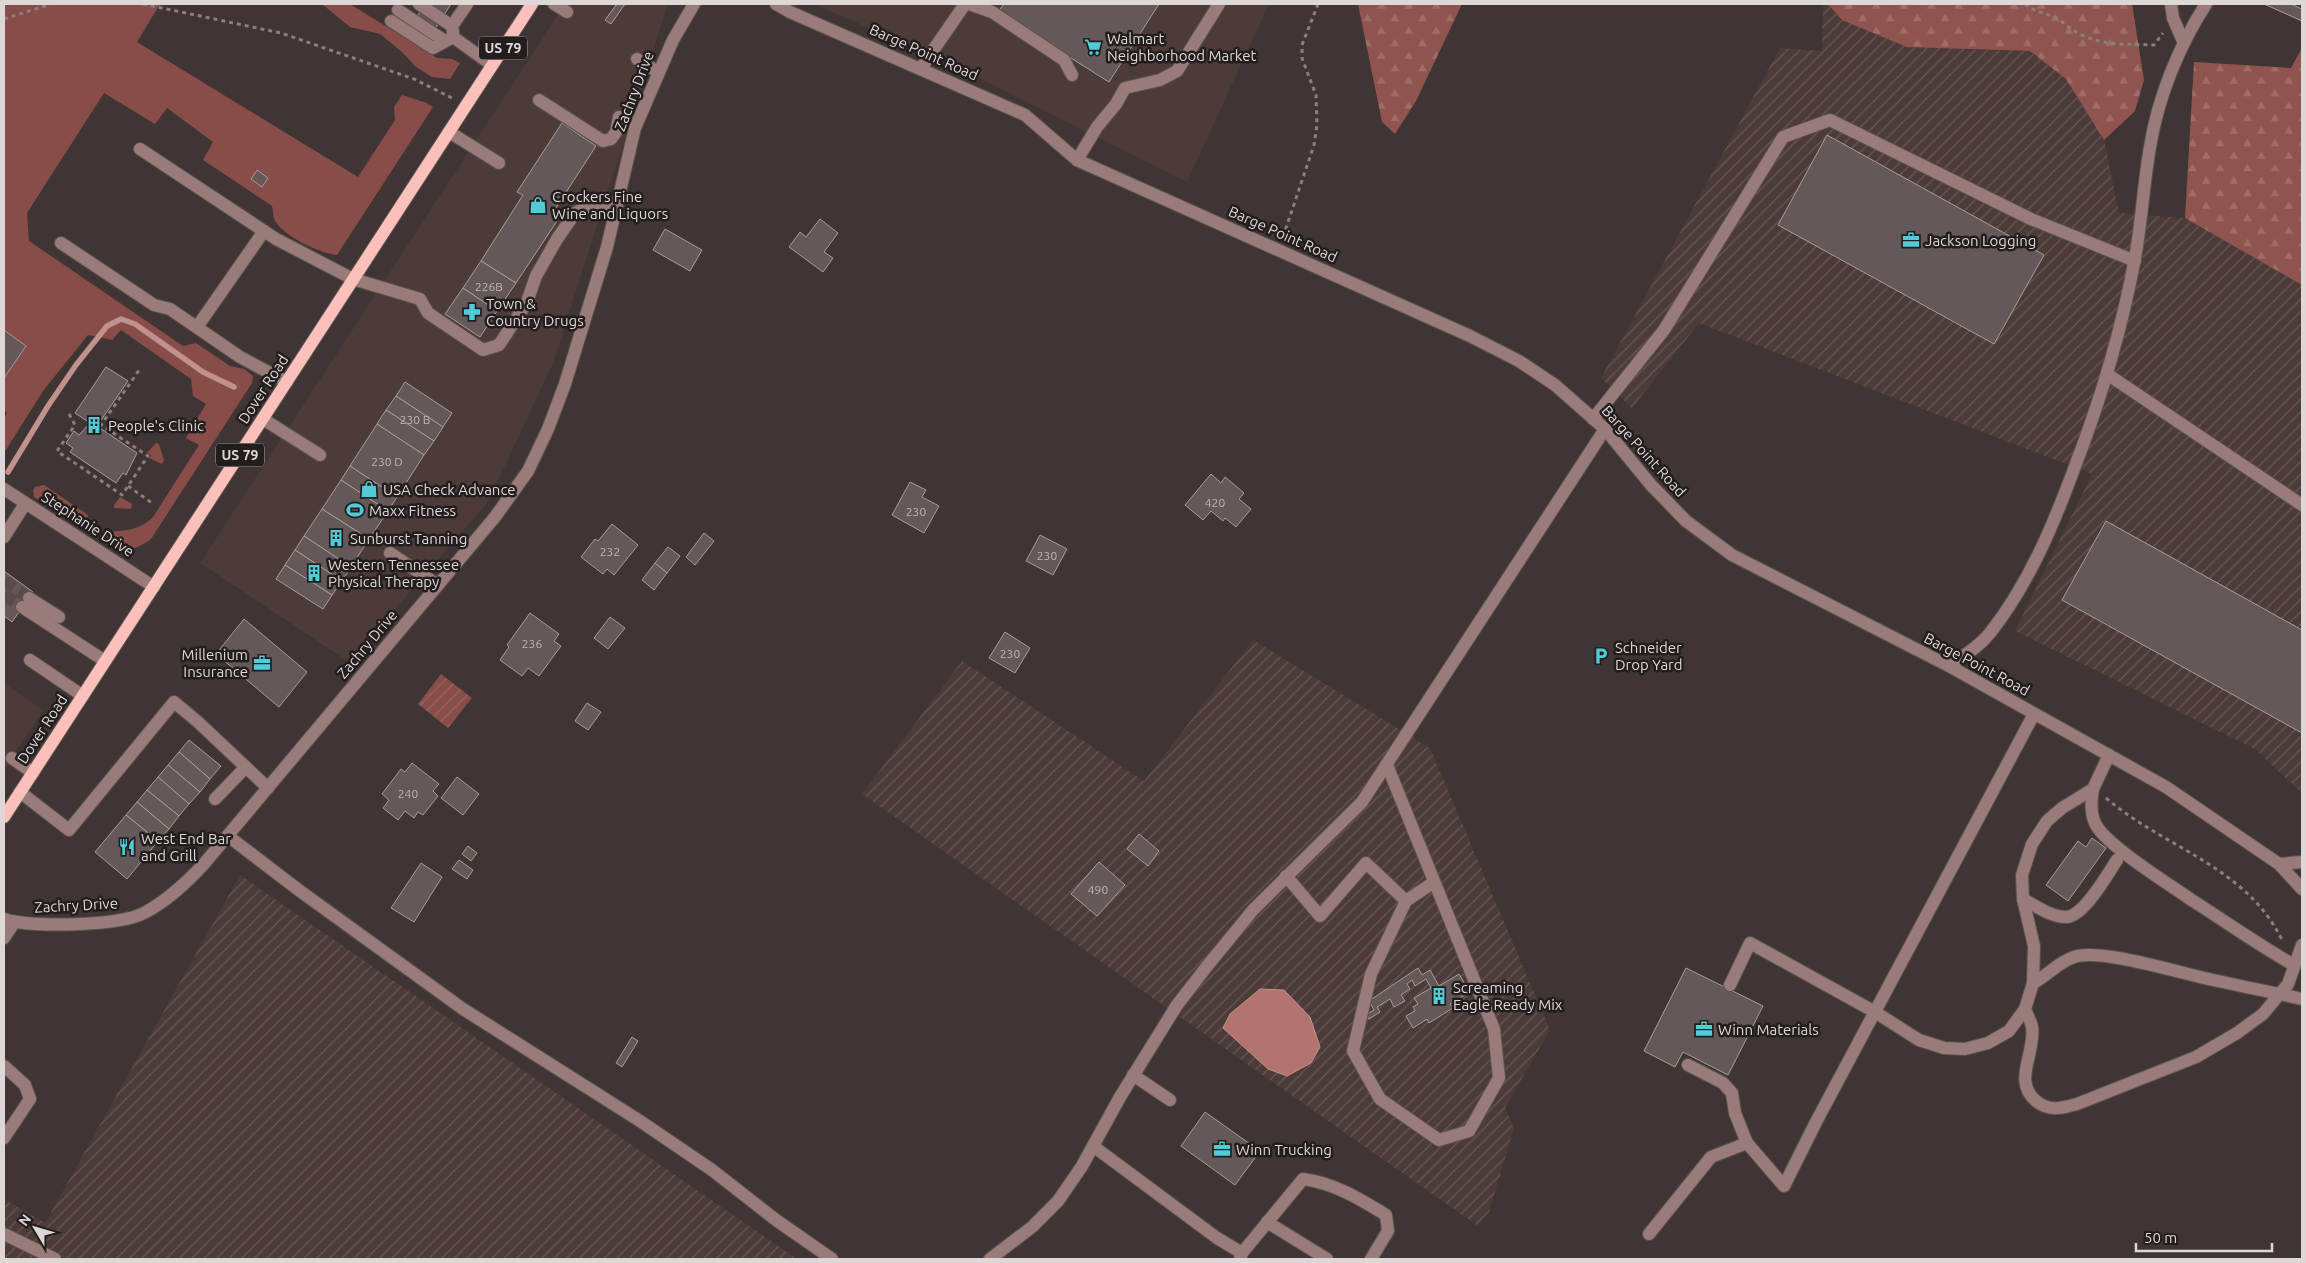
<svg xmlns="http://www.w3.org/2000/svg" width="2306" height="1263" font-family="Ubuntu,sans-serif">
  <defs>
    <pattern id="industrial-furrows" width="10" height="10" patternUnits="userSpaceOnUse" patternTransform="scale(1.25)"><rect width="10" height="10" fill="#4d3b3a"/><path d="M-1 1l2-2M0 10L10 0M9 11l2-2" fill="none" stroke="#665756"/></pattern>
    <pattern id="forest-firs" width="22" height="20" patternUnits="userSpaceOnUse" patternTransform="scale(1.25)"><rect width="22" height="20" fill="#90544f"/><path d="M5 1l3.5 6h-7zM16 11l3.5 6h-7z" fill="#9f6c68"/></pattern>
    <pattern id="garden-furrows" width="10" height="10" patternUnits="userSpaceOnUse" patternTransform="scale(1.25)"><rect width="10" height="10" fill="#894d49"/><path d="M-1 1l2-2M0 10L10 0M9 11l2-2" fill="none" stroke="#996662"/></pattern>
  </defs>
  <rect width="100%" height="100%" fill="#3f3534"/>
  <!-- built -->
  <g fill="#4d3b3a">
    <path d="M565,4H668L553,363L488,502L349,662L200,563Z"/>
    <path d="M814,4H1269L1187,182L953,65Z"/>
    <path d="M4,683L43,710L4,770Z"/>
  </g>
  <!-- industrial -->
  <g fill="url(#industrial-furrows)">
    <path d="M1823,4H1828L1842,20L1968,50L2030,51L2066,79L2104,140L2119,213L2185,218L2302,285V793L2255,749L2015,631L2092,474L1699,323L1632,408L1601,378L1780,48L1822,51Z"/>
    <path d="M1253,640L1430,748L1550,1030L1505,1108L1514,1128L1489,1212L1478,1226L862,794L962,661L1144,781Z"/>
    <path d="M240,875L797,1259H4V1199L45,1223Z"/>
  </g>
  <!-- grass -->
  <g fill="#894d49">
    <path d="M4,4H160L137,42L358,177L395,120L394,107L402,95L427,103L433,107L337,255C319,253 285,237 275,221C273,217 273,210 272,206L203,160L213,142L167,108L155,124L104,93L27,213L29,241L183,346L196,343L230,366L244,369L253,376L252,383L151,539C137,550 114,557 103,538L108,532C127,530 138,531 153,517L199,445L186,438L206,404L193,396L191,379L121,330L112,340L88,335L43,391L4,453V418L7,413L4,411V378L26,346L4,330V211L5,209L4,207Z"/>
    <path d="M322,4H350L437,58L452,59L460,63L450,79L432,77L416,67L402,52L380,34L350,27Z"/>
    <path d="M156,443L159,444L164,460L162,464L149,458L151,455L147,453Z"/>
    <path d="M44,485L88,515L86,524L78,526L34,497L33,490L35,487Z"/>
    <path d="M120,497L132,504L131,509L114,508V505Z"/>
  </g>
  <!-- forest -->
  <g fill="url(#forest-firs)">
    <path d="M1358,4H1462L1416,101L1395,134L1382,122Z"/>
    <path d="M1828,4H2132L2144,80L2135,111L2104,140L2066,79L2030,51L1907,47L1842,20Z"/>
    <path d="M2302,48V285L2185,218L2194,62L2291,68Z"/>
  </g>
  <!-- garden -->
  <path fill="url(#garden-furrows)" d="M441,674L472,698L448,728L418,704Z"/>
  <!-- water -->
  <path fill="#b3736e" stroke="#c0918d" d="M1260,989L1284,990L1310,1017L1320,1047L1311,1063L1287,1076L1268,1069L1223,1028L1230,1014Z"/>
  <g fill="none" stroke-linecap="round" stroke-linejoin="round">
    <!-- stream -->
    <path stroke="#c0918d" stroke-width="5.5" d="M8,472L48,406L76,365L107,326L121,319L135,324L203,372L234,387"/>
  </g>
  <!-- building -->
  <g fill="#645958" stroke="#a99c9b">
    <path d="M425,4H451L430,37L412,24Z"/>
    <path d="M617,4H625L611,24L605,20Z"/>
    <path d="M1004,4H1159L1109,82L998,12Z"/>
    <path d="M2264,4H2291L2302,9V21Z"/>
    <path d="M562,123L596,146L552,214L559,218L516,283L481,261L523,195L517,192Z"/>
    <path d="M1827,135L2044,255L1994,344L1778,225Z"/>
    <path d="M257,170L268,178L262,187L251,179Z"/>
    <path d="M820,219L838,233L824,252L833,258L823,272L789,247L800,232L806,237Z"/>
    <path d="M665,229L702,250L690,271L653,250Z"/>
    <path d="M481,261L516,283L497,311L463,288Z"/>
    <path d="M463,288L497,311L480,337L445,314Z"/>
    <path d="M4,330L26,346L4,378Z"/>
    <path d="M106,367L128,381L97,426L137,453L126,475L123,473L116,483L70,452L73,448L66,443L74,431L79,435L90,423L75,413Z"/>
    <path d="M405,382L452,413L443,427L396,396Z"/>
    <path d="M396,396L443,427L434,441L386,410Z"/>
    <path d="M386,410L434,441L424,455L377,424Z"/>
    <path d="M377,424L424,455L397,497L350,466Z"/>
    <path d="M350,466L397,497L388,511L341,480Z"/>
    <path d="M1211,474L1221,483L1225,477L1244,493L1239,499L1251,509L1236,527L1225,518L1223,521L1211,511L1203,520L1185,505Z"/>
    <path d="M341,480L388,511L369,539L322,509Z"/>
    <path d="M910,482L926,490L922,497L939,506L924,533L892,515Z"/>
    <path d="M322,509L369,539L351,567L304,536Z"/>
    <path d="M2106,521L2302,630V733L2062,600Z"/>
    <path d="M612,524L638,545L614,575L607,569L603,574L581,557L595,539L598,541Z"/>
    <path d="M704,533L714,541L695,565L686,557Z"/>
    <path d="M1040,535L1067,549L1053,575L1026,561Z"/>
    <path d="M304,536L351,567L342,581L295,550Z"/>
    <path d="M668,547L680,556L667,573L655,563Z"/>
    <path d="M295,550L342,581L332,595L285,565Z"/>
    <path d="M655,563L667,573L654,590L642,580Z"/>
    <path d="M285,565L332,595L323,609L276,579Z"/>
    <path d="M4,571L33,592L12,622L4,616Z"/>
    <path d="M530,613L559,634L554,641L561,646L539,676L528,668L522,676L500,660L509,647L507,645Z"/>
    <path d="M610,617L625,628L608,649L594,638Z"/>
    <path d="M244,619L307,672L279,707L216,654Z"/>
    <path d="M1005,632L1030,648L1015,673L989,658Z"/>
    <path d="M587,703L601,712L588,730L575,721Z"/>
    <path d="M189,740L221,766L210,779L179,752Z"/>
    <path d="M179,752L210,779L200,792L168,765Z"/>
    <path d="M412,763L439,784L433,791L438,796L423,815L418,812L414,818L405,811L398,820L383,808L389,800L382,794L401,769L405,772Z"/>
    <path d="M168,765L200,792L189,804L158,777Z"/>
    <path d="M158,777L189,804L179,816L147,790Z"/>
    <path d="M457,777L479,794L463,815L441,798Z"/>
    <path d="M147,790L179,816L169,829L137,802Z"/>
    <path d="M137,802L169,829L158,841L126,815Z"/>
    <path d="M126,815L158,841L127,879L95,852Z"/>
    <path d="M1139,834L1159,851L1148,866L1127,849Z"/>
    <path d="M2092,838L2106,848L2068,901L2046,885L2078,841L2086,847Z"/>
    <path d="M468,846L477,853L471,861L462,854Z"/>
    <path d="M459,860L473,870L467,879L452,869Z"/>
    <path d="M1099,862L1125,885L1097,916L1071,894Z"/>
    <path d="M421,863L442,877L414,922L391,908Z"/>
    <path d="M1418,968L1422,975L1430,970L1439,986L1459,974L1470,992L1450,1004L1453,1008L1429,1023L1427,1019L1413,1028L1406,1016L1415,1011L1413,1007L1418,1004L1414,998L1431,988L1426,979L1415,986L1412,980L1407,984L1410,989L1401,995L1405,1001L1394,1007L1390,999L1377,1007L1380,1012L1369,1019L1366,1015L1374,1010L1369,1001Z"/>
    <path d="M1686,968L1763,1006L1728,1075L1683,1052L1675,1067L1644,1051Z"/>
    <path d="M632,1037L638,1041L622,1067L616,1063Z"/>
    <path d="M1205,1112L1260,1151L1235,1185L1181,1146Z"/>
  </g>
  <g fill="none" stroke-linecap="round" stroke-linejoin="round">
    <!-- minor-tunnel -->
    <g stroke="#574d4c" stroke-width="12" stroke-dasharray="12 6" stroke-linecap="butt">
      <path d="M4,581L29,598"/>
      <path d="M4,595L22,607"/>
    </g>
    <!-- minor casing -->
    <g stroke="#5b5251" stroke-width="14">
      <g id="minor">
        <path d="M419,4L452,26"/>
        <path d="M554,4L567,12"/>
        <path d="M776,4L790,12L1025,115L1077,160L1470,336L1519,361L1555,385L1605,429L1651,485L1686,521L1732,555L1949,666L2166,787L2279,864L2302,889"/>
        <path d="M969,4L992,12L1064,60L1072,75"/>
        <path d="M2171,4L2173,18L2183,41"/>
        <path d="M398,10L445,41"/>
        <path d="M391,21L433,48L453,37L492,65"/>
        <path d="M453,32L452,26L467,4"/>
        <path d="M637,59L658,72"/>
        <path d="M921,68L965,4"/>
        <path d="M539,100L603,141L611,139L616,132L619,117"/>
        <path d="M449,132L499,163"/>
        <path d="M140,149L276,239L353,279L420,299L428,313L483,350L499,345L527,302L536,276L557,239L575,213L594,204L617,206"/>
        <path d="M1077,160L1097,127L1116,104L1125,88L1160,80L1177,71L1219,4"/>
        <path d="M61,243L154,305L170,309L240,357L287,382"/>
        <path d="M197,327L264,231"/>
        <path d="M2107,374L2302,505"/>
        <path d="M263,419L320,455"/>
        <path d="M1593,419L1664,330L1783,137L1830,120L2031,219L2135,261"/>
        <path d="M4,489L154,587"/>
        <path d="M4,537L25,504"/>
        <path d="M390,553L438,585"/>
        <path d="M29,598L59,617"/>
        <path d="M22,607L105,661"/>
        <path d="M30,660L83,696"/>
        <path d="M1949,666C1963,656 1979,647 1990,633C2028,585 2053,526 2074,469C2101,399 2123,326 2136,252C2142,217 2144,181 2150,147C2158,97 2179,46 2206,4"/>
        <path d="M12,758L33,773"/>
        <path d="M1387,765L1494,1029L1499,1078L1469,1131L1439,1140L1380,1099L1353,1051L1371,974L1406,901L1434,882"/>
        <path d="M2093,789C2091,800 2090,812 2095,823C2104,844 2169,884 2190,899C2225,921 2258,945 2294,965"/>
        <path d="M20,792L69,830L174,702L198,722L268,788"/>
        <path d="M215,799L246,767"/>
        <path d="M228,836L300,891L463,1009L640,1121L712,1170L776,1220L832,1259"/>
        <path d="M2279,864L2302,862"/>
        <path d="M1286,876L1320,916L1366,863L1406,901"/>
        <path d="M2023,899C2036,906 2051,917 2066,917C2084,917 2108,873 2117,860"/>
        <path d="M4,919C30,928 119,926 144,913C167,901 185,884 203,865L495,517L528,471L548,429L565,384L607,247L635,128L673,40L694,4"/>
        <path d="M4,938L14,923"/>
        <path d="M2033,983C2047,976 2058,962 2074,957C2101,948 2179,973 2209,979C2240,986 2271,992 2302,999"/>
        <path d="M1730,985L1750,943L1875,1012L1919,1040L1944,1048L1965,1049L1988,1043L2009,1031L2025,1009L2033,983L2034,946L2023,899L2022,875L2032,844L2047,821L2062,808L2093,789L2109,755"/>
        <path d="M2025,1009C2027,1015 2031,1021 2032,1027C2036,1053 2012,1081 2036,1101C2049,1112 2063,1108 2077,1104L2196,1057L2237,1033L2263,1014L2288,984L2302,945"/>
        <path d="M1688,1065L1723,1083L1732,1093L1735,1113L1747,1143L1784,1186L1816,1122L2034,714"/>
        <path d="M4,1066L25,1085L30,1099L4,1138"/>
        <path d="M1133,1075L1170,1100"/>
        <path d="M1093,1146L1217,1238L1242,1253"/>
        <path d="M1267,1222L1327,1259"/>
        <path d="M4,1234L55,1259"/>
        <path d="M1649,1234L1711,1157L1747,1143"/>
        <path d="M990,1259L1032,1227L1058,1201L1082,1166L1120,1097L1177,1005L1208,965L1253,910L1362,802L1605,429"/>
        <path d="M1240,1259L1242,1253L1303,1179C1334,1183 1360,1199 1386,1215L1388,1231L1371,1259"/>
      </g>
    </g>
    <!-- major casing -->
    <g stroke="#5b5251" stroke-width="14">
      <path id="major" d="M4,817L532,4"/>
    </g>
    <!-- path -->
    <g stroke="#88807f" stroke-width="3" stroke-dasharray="4 4" stroke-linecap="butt">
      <path d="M143,4L281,33L414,79L454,99"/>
      <path d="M2025,4C2036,13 2044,12 2056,18C2065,23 2072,31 2082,35C2105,46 2129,44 2154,45L2163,33"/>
      <path d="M4,19L51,4"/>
      <path d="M1283,237L1314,145L1317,125L1316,95L1302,58V45L1318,4"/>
      <path d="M69,414L75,425L57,451L122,495L148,456L101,425L140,369"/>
      <path d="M128,486L152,503"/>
      <path d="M2106,798C2164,848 2246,866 2282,940"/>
    </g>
    <!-- minor -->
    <use href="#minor" stroke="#997c79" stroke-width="12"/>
    <!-- major -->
    <use href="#major" stroke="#fbc0ba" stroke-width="12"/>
  </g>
  <!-- icons -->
  <defs>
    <g id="supermarket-bare" transform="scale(1.35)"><path d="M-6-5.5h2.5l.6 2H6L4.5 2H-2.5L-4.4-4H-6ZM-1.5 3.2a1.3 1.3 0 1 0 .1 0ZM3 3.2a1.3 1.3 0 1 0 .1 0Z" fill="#52cbd8" stroke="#221e1d" stroke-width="2.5" paint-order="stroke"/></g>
    <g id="shop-bare" transform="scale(1.35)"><path d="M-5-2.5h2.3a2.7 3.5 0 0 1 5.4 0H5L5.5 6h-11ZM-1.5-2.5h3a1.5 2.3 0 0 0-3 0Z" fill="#52cbd8" stroke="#221e1d" stroke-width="2.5" paint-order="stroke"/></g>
    <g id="office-bare" transform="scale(1.35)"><path d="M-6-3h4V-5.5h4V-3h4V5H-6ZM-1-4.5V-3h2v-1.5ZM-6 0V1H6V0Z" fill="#52cbd8" stroke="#221e1d" stroke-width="2.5" paint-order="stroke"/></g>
    <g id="pharmacy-bare" transform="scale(1.35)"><path d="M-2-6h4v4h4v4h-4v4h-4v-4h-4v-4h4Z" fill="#52cbd8" stroke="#221e1d" stroke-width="2.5" paint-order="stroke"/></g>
    <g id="building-bare" transform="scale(1.35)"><path d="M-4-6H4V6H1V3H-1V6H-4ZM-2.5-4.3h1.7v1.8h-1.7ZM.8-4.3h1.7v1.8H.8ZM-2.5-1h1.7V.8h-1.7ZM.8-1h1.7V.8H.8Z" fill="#52cbd8" stroke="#221e1d" stroke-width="2.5" paint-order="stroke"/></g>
    <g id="stadium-bare" transform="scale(1.35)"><path d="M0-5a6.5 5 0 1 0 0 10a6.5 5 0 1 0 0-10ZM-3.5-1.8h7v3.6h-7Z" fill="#52cbd8" stroke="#221e1d" stroke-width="2.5" paint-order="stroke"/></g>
    <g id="parking-bare" transform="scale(1.35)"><path d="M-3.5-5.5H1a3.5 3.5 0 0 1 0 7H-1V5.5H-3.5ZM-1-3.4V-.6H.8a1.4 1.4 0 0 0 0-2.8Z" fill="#52cbd8" stroke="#221e1d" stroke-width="2.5" paint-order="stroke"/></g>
    <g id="restaurant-bare" transform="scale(1.35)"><path d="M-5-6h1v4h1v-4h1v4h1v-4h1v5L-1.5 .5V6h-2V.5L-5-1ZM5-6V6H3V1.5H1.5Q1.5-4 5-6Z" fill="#52cbd8" stroke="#221e1d" stroke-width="2.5" paint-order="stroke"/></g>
  </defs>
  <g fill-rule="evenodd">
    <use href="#supermarket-bare" x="1093" y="47"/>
    <use href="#shop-bare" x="538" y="205"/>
    <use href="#office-bare" x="1911" y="240"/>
    <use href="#pharmacy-bare" x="472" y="312"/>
    <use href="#building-bare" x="94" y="425"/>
    <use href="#shop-bare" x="369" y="489"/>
    <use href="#stadium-bare" x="355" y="510"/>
    <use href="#building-bare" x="336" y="538"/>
    <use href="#building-bare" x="314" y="573"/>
    <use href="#parking-bare" x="1601" y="656"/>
    <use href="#office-bare" x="262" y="663"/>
    <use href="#restaurant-bare" x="127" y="847"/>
    <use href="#building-bare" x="1439" y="996"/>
    <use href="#office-bare" x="1704" y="1029"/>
    <use href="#office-bare" x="1222" y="1149"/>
  </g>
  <g text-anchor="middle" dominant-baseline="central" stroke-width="5" stroke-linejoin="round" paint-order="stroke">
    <!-- number labels -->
    <g font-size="12" fill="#bfb8b6">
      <text x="489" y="286">226B</text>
      <text x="415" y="419">230 B</text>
      <text x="387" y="461">230 D</text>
      <text x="1215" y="502">420</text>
      <text x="916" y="511">230</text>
      <text x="610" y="551">232</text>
      <text x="1047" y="555">230</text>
      <text x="532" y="643">236</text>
      <text x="1010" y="653">230</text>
      <text x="408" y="793">240</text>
      <text x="1098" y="889">490</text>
    </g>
    <!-- shield labels -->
    <g fill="#221e1d" stroke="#a5a09e" stroke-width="1">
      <rect x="479" y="36.5" width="48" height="23" rx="4"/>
      <rect x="216" y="443.5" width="48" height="23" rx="4"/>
    </g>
    <g font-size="14" font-weight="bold" fill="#ddd7d6">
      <text x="503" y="48">US 79</text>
      <text x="240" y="455">US 79</text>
    </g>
    <!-- poi labels -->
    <g font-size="15" fill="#ddd7d6" stroke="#221e1d" text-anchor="start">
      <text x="1107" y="38">Walmart<tspan x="1107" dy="17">Neighborhood Market</tspan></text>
      <text x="552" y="196">Crockers Fine<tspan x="552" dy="17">Wine and Liquors</tspan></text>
      <text x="1925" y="240">Jackson Logging</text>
      <text x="486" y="303">Town &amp;<tspan x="486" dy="17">Country Drugs</tspan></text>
      <text x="108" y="425">People's Clinic</text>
      <text x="383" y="489">USA Check Advance</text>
      <text x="369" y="510">Maxx Fitness</text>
      <text x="350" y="538">Sunburst Tanning</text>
      <text x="328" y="564">Western Tennessee<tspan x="328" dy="17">Physical Therapy</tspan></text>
      <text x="1615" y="647">Schneider<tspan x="1615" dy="17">Drop Yard</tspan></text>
      <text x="248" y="654" text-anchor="end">Millenium<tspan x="248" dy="17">Insurance</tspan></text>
      <text x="141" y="838">West End Bar<tspan x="141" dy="17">and Grill</tspan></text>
      <text x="1453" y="987">Screaming<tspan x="1453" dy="17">Eagle Ready Mix</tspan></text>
      <text x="1718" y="1029">Winn Materials</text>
      <text x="1236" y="1149">Winn Trucking</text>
    </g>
    <!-- street labels -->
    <g font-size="15" fill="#ddd7d6" stroke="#221e1d">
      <text transform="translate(924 52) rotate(24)">Barge Point Road</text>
      <text transform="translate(634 91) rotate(-69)">Zachry Drive</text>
      <text transform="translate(1283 234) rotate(24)">Barge Point Road</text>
      <text transform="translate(263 389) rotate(-57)">Dover Road</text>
      <text transform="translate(1644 451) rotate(48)">Barge Point Road</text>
      <text transform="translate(88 524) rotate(33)">Stephanie Drive</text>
      <text transform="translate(367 644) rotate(-50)">Zachry Drive</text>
      <text transform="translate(1977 664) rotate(28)">Barge Point Road</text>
      <text transform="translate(42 729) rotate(-57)">Dover Road</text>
      <text transform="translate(76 905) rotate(-3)">Zachry Drive</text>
    </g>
  </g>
  <!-- border -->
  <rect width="2306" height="1263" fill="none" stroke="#ddd7d6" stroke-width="10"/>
  <!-- north arrow -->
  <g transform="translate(35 1228) rotate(308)" stroke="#221e1d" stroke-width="4" paint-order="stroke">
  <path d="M0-4L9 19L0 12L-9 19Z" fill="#ddd7d6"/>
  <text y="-8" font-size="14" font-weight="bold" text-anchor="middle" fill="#ddd7d6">N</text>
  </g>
  <!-- scale -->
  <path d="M2136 1243v8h136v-8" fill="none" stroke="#ddd7d6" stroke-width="2.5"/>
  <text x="2144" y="1243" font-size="15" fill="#ddd7d6" stroke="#221e1d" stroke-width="4" paint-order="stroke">50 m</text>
</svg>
